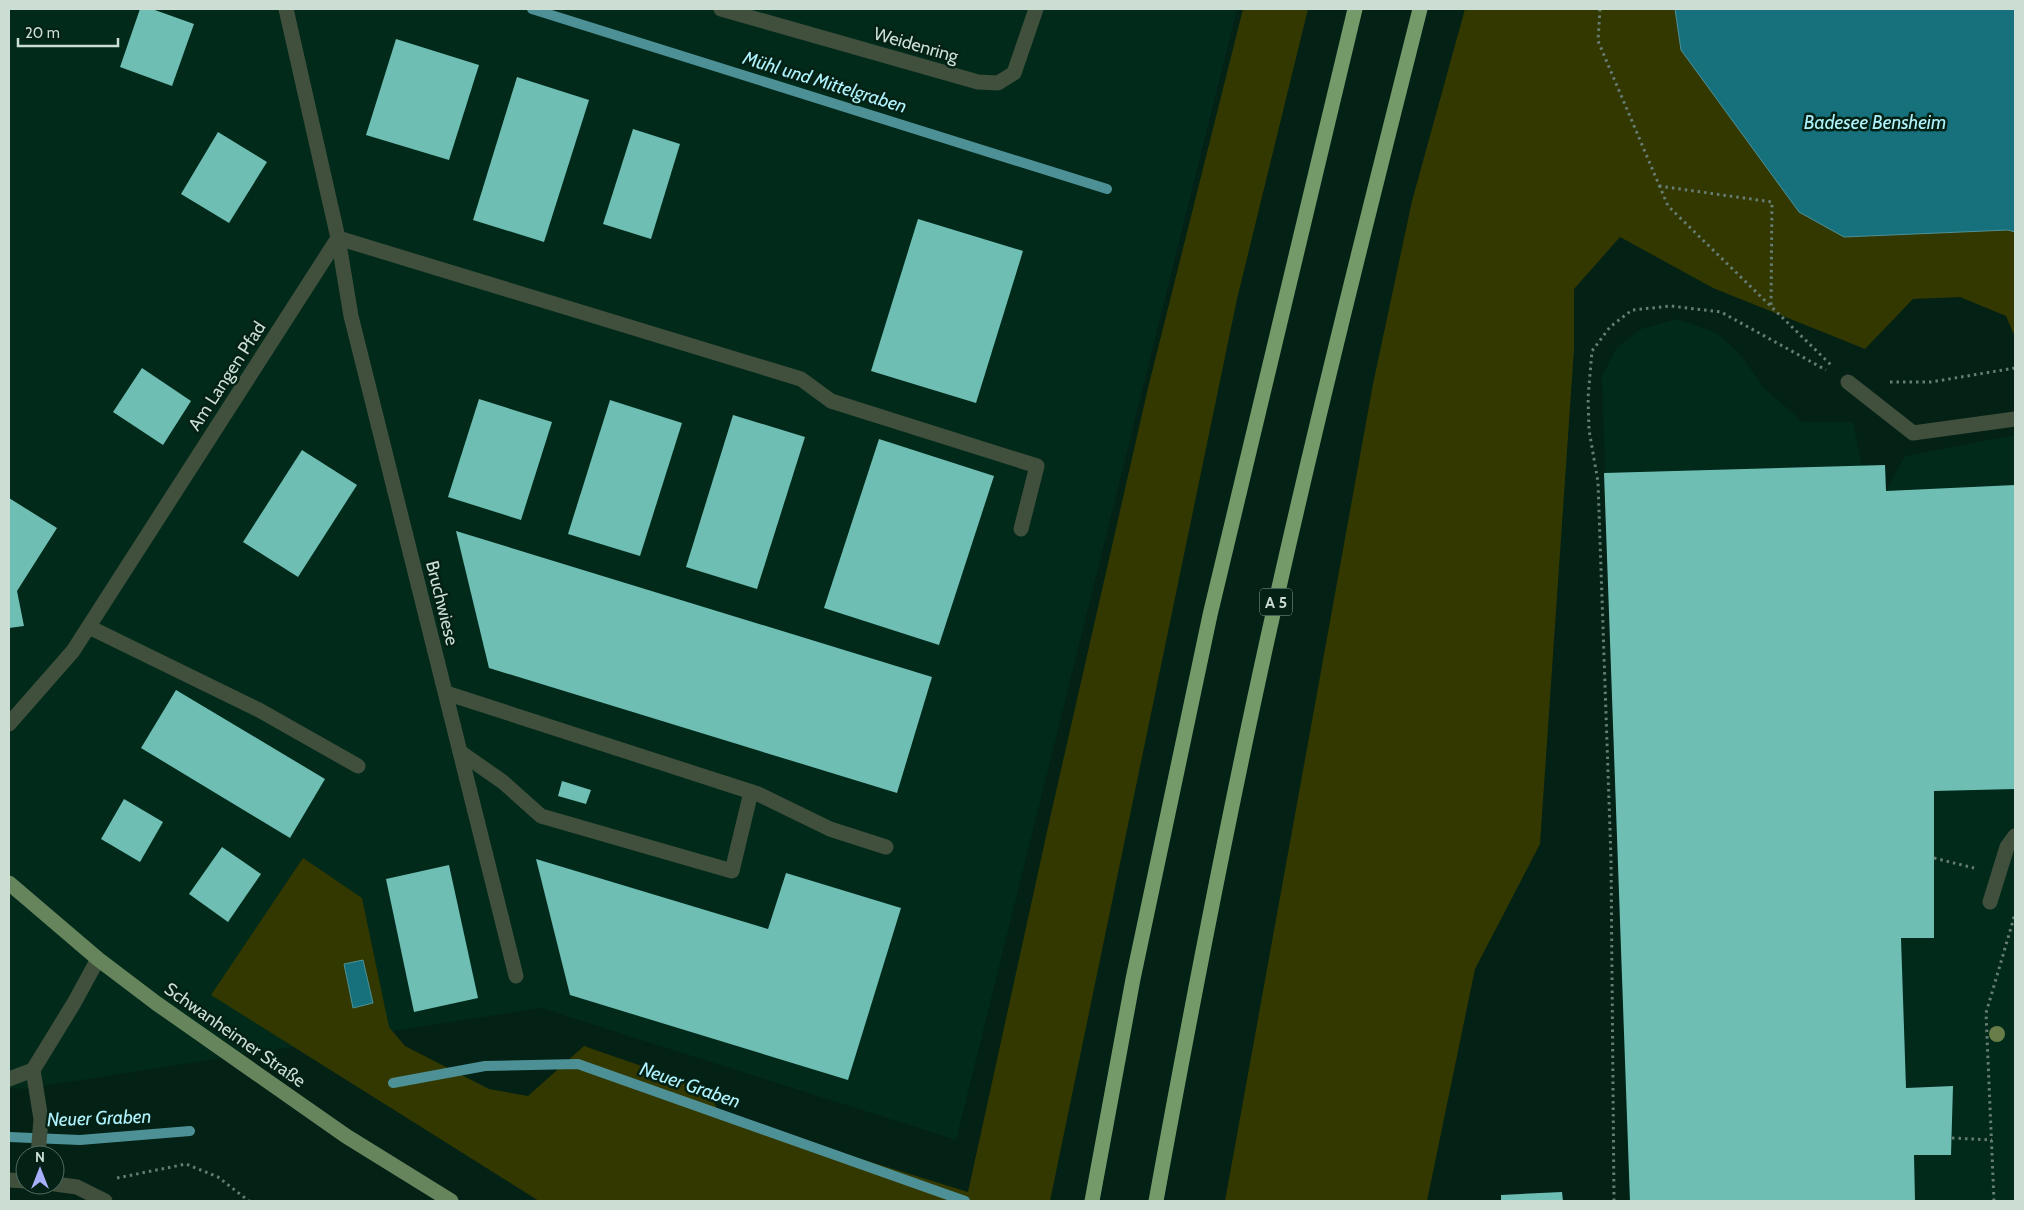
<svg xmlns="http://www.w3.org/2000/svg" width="2024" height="1210" font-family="Cabin,sans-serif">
  <rect width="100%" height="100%" fill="#032115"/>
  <!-- built -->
  <g fill="#012a1a">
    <path d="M9,9H1237L956,1140L541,1008L24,1089L9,1088Z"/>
    <path d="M1677,319L1717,333L1740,354L1763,387L1803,422H1853L1862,466L1886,490L1905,456L2015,435V1201H1629L1602,376L1617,347L1641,329Z"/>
  </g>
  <!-- green -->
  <g fill="#333800">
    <path d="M1243,9H1308L1237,299L1050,1201H539L211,995L303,858L362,898L389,1027L405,1046L489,1089L528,1096L584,1046L705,1088L722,1116L968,1192L1050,818L1148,388Z"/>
    <path d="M1465,9H1675L1681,50L2008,230L2015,232V337L2006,316L1960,297L1913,299L1865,349L1713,288L1620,237L1574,289V349L1540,844L1475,969L1427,1201H1225L1373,384L1412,201Z"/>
  </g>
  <!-- water -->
  <g fill="#16717d" stroke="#4d9197">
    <path d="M1675,9H2015V232L2008,230L1844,237L1799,212L1681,50Z"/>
    <path d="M363,960L373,1003L353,1008L344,964Z"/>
  </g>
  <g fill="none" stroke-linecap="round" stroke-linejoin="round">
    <!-- stream -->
    <g stroke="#4d9197" stroke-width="10">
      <path d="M532,9L1107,189"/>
      <path d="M393,1083L485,1066L578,1064L965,1201"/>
      <path d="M9,1137L80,1140L190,1131"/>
    </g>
  </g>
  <!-- building -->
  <g fill="#6ebeb4">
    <path d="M140,9H152L194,24L172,86L120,67Z"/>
    <path d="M396,39L479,65L449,160L366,135Z"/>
    <path d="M517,77L589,100L544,242L473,220Z"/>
    <path d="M633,129L680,144L651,239L603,224Z"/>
    <path d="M218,132L267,162L229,223L181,194Z"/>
    <path d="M918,219L1023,251L976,403L871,371Z"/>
    <path d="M142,368L191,401L163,445L113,412Z"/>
    <path d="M479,399L552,422L521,520L448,497Z"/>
    <path d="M610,400L682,423L640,556L568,534Z"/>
    <path d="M733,415L805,437L757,589L686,567Z"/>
    <path d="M879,439L994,476L939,645L824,608Z"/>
    <path d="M302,450L357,485L298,577L243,542Z"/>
    <path d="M1885,465L1886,491L2015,485V789L1934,791V938H1901L1906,1088L1953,1086L1951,1155H1914L1915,1201H1630L1604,473Z"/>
    <path d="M9,498L57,528L17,591L24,626L9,628Z"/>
    <path d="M456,531L932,677L897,793L489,668Z"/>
    <path d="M176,690L325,779L290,838L141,748Z"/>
    <path d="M562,781L591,790L586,804L558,796Z"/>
    <path d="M124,799L163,822L140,862L101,839Z"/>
    <path d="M222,847L261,874L228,922L189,894Z"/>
    <path d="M536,859L768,929L786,873L901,908L848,1080L570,995Z"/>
    <path d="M449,865L478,998L414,1012L386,879Z"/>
    <path d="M1562,1192L1563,1201H1501V1195Z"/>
  </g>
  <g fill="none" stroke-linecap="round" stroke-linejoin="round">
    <!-- path -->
    <g stroke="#667d73" stroke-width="3" stroke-dasharray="2.5 4" stroke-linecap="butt">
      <path d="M1600,9L1598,41L1668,206L1831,365"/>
      <path d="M1659,186L1772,202L1771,306"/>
      <path d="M1890,382H1931L2015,368"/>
      <path d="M1934,858L1974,868"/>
      <path d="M1952,1138L1992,1140"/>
      <path d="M117,1178L186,1164L218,1177L249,1201"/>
      <path d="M1614,1201L1611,859L1598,482L1589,430L1588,398L1592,351L1610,327L1632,310L1671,306L1721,312L1826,370"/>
      <path d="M1994,1201L1986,1013L2015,914"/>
    </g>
    <!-- minor -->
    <g stroke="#41503d" stroke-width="15">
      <path d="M286,9L338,238L351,316L516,976"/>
      <path d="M721,9L978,82L998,83L1014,73L1036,9"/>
      <path d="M338,238L801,379L831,401L1037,466L1021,529"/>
      <path d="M1848,382L1913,433L2015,419"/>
      <path d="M89,627L259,710L358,766"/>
      <path d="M446,693L758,794L830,829L886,847"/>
      <path d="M9,724L73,651L338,238"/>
      <path d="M460,752L503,782L541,816L732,871L751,792"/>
      <path d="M1990,902L2007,847L2015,836"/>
      <path d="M33,1070L41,1119L38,1155"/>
      <path d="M9,1079L33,1070L74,1003L98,959"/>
      <path d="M9,1180L25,1181"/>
      <path d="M55,1184L77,1187L105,1201"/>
    </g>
    <!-- major -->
    <path stroke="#67855d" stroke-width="15" d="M9,883L98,959L156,1003L346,1136L451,1201"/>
    <!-- highway -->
    <g stroke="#759a6a" stroke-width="15">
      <path d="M1092,1201L1133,979L1210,615L1355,9"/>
      <path d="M1156,1201C1190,1014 1226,827 1267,641C1314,429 1367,219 1420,9"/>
    </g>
  </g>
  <!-- trees -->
  <circle fill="#697d48" cx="1997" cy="1034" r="8"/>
  <g text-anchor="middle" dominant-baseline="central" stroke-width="5" stroke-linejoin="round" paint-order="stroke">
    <!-- shield labels -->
    <rect fill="#032115" stroke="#90a59b" stroke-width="1" x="1260" y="588.5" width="32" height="27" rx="4"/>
    <g font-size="16" font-weight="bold" fill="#ccddd4">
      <text x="1276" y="602">A 5</text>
    </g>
    <!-- street labels -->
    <g font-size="18" fill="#ccddd4" stroke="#032115">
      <text transform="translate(916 45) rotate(16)">Weidenring</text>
      <text transform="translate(227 376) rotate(-57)">Am Langen Pfad</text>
      <text transform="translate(442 603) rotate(76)">Bruchwiese</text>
      <text transform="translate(235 1035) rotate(35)">Schwanheimer Straße</text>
    </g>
    <!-- water labels -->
    <g font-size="19" font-style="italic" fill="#b0f2fc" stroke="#032115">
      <text transform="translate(825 82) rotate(17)">Mühl und Mittelgraben</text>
      <text x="1875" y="122">Badesee Bensheim</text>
      <text transform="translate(690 1085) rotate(19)">Neuer Graben</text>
      <text transform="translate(99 1118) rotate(-2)">Neuer Graben</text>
    </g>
  </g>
  <!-- border -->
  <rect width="2024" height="1210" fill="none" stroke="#ccddd4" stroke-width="20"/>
  <!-- north arrow -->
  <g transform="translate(40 1170)"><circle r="24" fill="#032115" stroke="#536c61"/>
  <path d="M0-4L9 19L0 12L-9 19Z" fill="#a8b0fc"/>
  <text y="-8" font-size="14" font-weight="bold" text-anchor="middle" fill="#ccddd4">N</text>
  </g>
  <!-- scale -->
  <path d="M18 38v8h100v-8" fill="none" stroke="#ccddd4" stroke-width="2.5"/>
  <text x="25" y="38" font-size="15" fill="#ccddd4" stroke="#032115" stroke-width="4" paint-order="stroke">20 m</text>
</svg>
